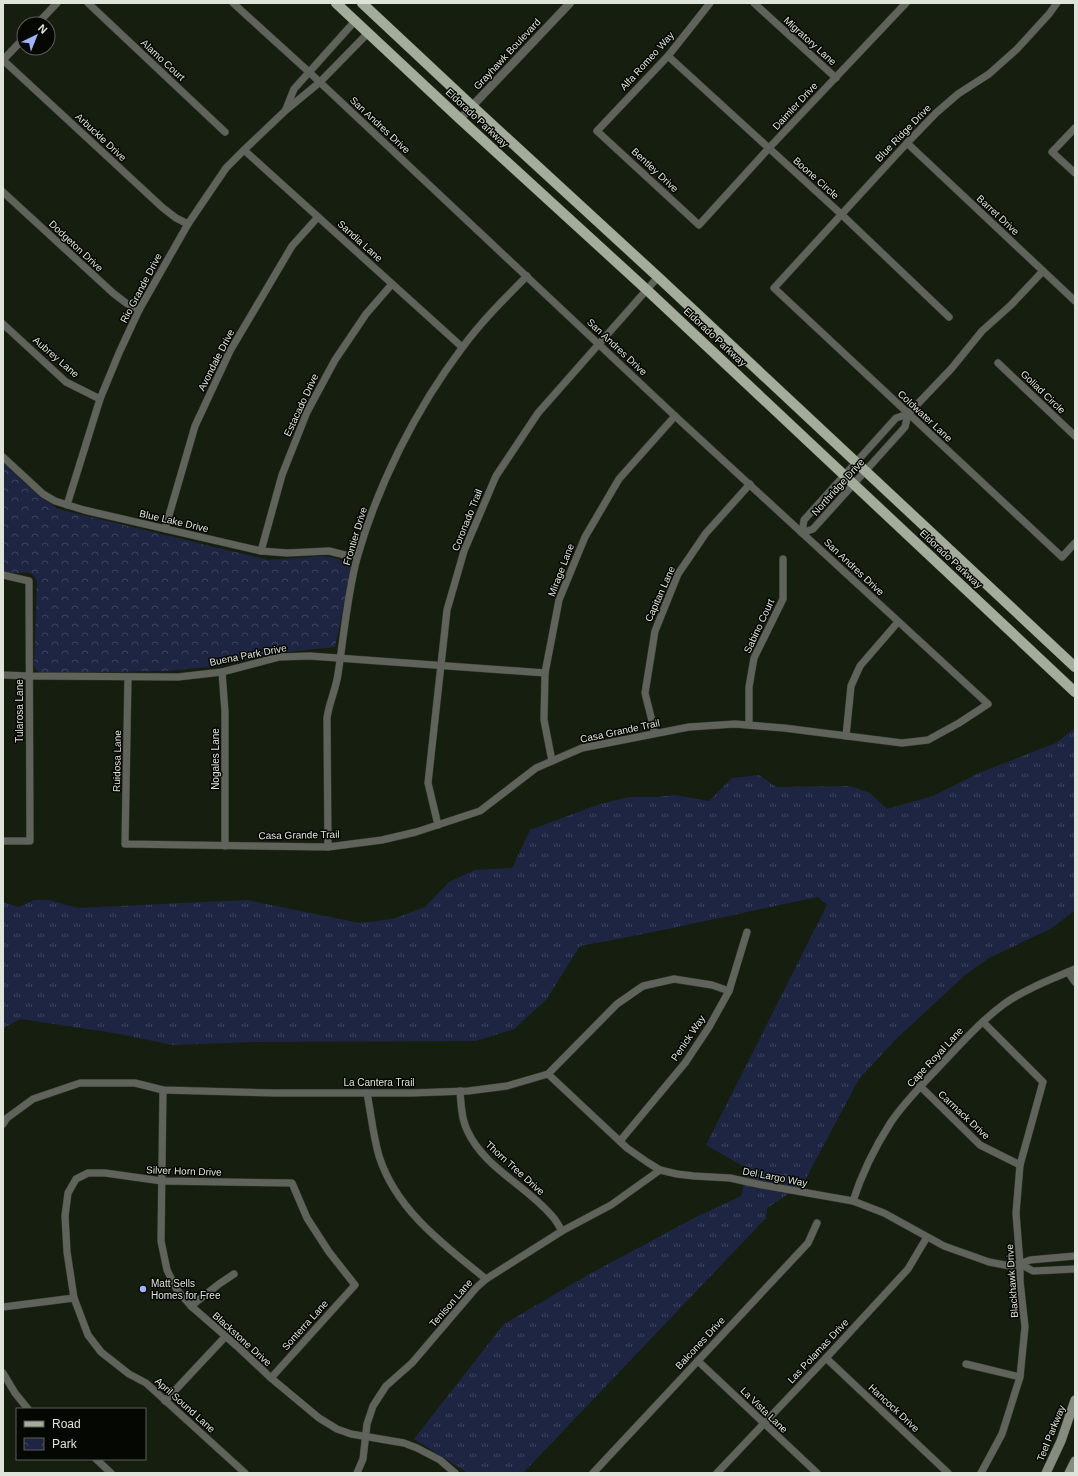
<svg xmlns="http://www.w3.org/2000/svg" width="1078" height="1476" font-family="Arial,sans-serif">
  <defs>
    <pattern id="grass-tufts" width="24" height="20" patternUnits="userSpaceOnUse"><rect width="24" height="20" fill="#1e2543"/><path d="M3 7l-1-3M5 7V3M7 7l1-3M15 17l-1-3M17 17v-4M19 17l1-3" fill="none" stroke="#3e445e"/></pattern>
    <pattern id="park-crowns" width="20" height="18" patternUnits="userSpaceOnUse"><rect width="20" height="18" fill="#1e2543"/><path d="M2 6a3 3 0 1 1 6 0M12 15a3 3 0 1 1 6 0" fill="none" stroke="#3e445e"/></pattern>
  </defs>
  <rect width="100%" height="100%" fill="#161e0f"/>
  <!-- grass -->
  <path fill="url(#grass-tufts)" d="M1075,728V910L1052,928L989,958L965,975L895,1040L859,1079L803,1184L767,1208L766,1218L523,1473H468L414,1439L504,1324L586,1276L696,1217L741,1196L748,1169L706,1145L827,905L818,897C739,913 660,932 580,946L546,1000L514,1029L476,1041L252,1042L173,1045L114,1033L21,1019L3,1028V902L19,907L34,900H49L78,908L247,900L359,923L393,919L425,907L449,882L475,870L512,868L530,830L600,804L630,797H656L675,795L709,801L732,778L759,775L776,787L850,786L870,793L887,809L933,796L979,773L1056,743Z"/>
  <!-- park -->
  <path fill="url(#park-crowns)" d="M3,463L39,496L58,509L268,560L323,556L335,558L351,564V571L335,647L278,653L210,667L164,671L41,673L36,670L34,665L37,582C32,569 27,573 16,573C12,573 7,572 3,571Z"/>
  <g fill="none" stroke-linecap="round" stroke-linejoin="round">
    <!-- minor casing -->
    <g stroke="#323a2b" stroke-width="8">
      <g id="minor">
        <path d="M88,3L225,132"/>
        <path d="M710,3L668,56L597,131L699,225L769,148L906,3"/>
        <path d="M754,3L836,78"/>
        <path d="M1057,3L1049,14L1017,49L989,74L958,94L936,113L907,143L774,288L1062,557L1075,543"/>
        <path d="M37,24L57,3"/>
        <path d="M668,56L841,214L949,317"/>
        <path d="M3,60L163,208L176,218L188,224"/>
        <path d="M3,60L24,38"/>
        <path d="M286,109L294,89L355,21"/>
        <path d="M1075,128L1052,152L1075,173"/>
        <path d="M907,143L1075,301"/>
        <path d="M244,150L462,347"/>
        <path d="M3,192L113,293L126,303L139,310"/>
        <path d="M3,324L66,382L100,399"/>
        <path d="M998,363L1075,436"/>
        <path d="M908,414L905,427L813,529L802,533L804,520L896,418L908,414L951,369L982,331L1011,305L1043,271"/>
        <path d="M3,457L43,494L55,501L84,510L261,551L287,553L329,551L357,558"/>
        <path d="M67,505L100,399L119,353L139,310L188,224L226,168L244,150L285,111L320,82L368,33"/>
        <path d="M165,529L195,426L230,351L292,246L318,217"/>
        <path d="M261,551L282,475L307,412L335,360L366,314L392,284"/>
        <path d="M3,575L29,581L30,841H3"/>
        <path d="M222,672L225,712V846"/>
        <path d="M3,675L29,676L178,677L222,672L279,657L310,656L545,673"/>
        <path d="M128,677L125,844L328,847L382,840L416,832L480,811L536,768L582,748L689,727L735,724L784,728L902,743L928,740L959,723L988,704L675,416L309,72L233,3"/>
        <path d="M749,725V687L754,658L783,599V559"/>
        <path d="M655,733L645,693L655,631L678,574L706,533L750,484"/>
        <path d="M846,736L851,686L860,666L898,622"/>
        <path d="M552,761L544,720L545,673L559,600L585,537L619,479L675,416"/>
        <path d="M438,825L428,783L447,610L464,551L496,476L538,413L658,277"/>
        <path d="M328,847L327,718C329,703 336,689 338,674C344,635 347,596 357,558C378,484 416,409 462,348C481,322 504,299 527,276"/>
        <path d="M1068,972L1075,982"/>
        <path d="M548,1074L627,1148L647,1162L660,1170L677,1174L694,1176L730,1178L762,1185L853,1201L884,1213L944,1246L989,1262L1010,1266L1020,1264L1030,1260L1075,1256"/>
        <path d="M920,1086L980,1145L1020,1165"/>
        <path d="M163,1090L161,1241L167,1270L177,1290L191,1306L238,1347L271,1378L319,1418L337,1429L351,1434L404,1443L417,1448L440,1460L455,1473"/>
        <path d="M460,1091C461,1103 461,1118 467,1130C484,1168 526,1185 552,1216C556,1220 559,1226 562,1231"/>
        <path d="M367,1093C371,1114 373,1135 379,1156C396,1210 444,1245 486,1279"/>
        <path d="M3,1124L7,1118L33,1099L80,1083H135L163,1090L275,1093H411L468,1091L507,1086L548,1074L617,1004L643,986L674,979L712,985L729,991"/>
        <path d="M620,1141L685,1063L709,1027L729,991L747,932"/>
        <path d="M853,1201C862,1173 875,1147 891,1122C908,1097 931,1076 951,1054C968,1036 985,1018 1004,1004C1025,989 1052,979 1075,969"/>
        <path d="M1020,1264L1033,1271L1075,1269"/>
        <path d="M191,1306L219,1284L234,1274"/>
        <path d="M3,1307L74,1298"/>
        <path d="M826,1358L948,1473"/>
        <path d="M698,1361L817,1473"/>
        <path d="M966,1364L1020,1377"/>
        <path d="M3,1373L15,1393L28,1409"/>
        <path d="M165,1401L225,1337"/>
        <path d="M96,1459L111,1473"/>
        <path d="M245,1473L146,1383L129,1374L101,1352L88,1335L74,1298L67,1252L65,1216L68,1193L76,1179L88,1173H105L162,1181L292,1183L307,1218L329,1252L355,1285L271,1378"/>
        <path d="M357,1473L363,1459L367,1424L373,1406L386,1386L412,1363L476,1288L486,1279L562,1231L611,1205L660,1170"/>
        <path d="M593,1473L808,1243L817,1223"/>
        <path d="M717,1473L826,1358L908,1269L927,1237"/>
        <path d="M981,1473L1002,1434L1020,1377L1025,1327L1020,1281V1264L1016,1213L1020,1165L1043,1082L983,1022"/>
      </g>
    </g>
    <!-- tertiary casing -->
    <g stroke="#323a2b" stroke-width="9">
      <path id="tertiary" d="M460,119L570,3"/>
    </g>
    <!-- secondary casing -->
    <g stroke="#323a2b" stroke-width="10">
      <g id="secondary">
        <path d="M1046,1473L1061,1441L1075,1400"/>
        <path d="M1069,1473L1075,1461"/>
      </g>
    </g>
    <!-- primary casing -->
    <g stroke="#323a2b" stroke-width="11">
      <g id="primary">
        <path d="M336,3L460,119L647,290L1075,692"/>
        <path d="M362,3L472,106L658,277L1075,667"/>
      </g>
    </g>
    <!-- minor -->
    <use href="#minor" stroke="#5f635b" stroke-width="7"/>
    <!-- tertiary -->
    <use href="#tertiary" stroke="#5f635b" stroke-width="8"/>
    <!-- secondary -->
    <use href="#secondary" stroke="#868c80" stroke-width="9"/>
    <!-- primary -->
    <use href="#primary" stroke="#a4ad9c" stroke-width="10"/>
  </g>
  <!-- markers -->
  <circle fill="#9fb3fd" stroke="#050703" stroke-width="1.5" cx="143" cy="1289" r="4"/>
  <g text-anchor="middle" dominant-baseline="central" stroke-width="3" stroke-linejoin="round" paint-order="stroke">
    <!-- street labels -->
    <g font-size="10" fill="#dfe4da" stroke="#050703">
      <text transform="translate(810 41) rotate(42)">Migratory Lane</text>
      <text transform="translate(507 54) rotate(-47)">Grayhawk Boulevard</text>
      <text transform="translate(163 60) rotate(43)">Alamo Court</text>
      <text transform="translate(647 61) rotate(-48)">Alfa Romeo Way</text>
      <text transform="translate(795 106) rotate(-47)">Daimler Drive</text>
      <text transform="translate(477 118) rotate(43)">Eldorado Parkway</text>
      <text transform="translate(380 125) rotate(43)">San Andres Drive</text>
      <text transform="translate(903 133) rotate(-46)">Blue Ridge Drive</text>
      <text transform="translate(101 137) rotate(43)">Arbuckle Drive</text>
      <text transform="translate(655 170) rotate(43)">Bentley Drive</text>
      <text transform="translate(816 178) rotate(42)">Boone Circle</text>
      <text transform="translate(998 215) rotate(43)">Barret Drive</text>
      <text transform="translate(360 241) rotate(42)">Sandia Lane</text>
      <text transform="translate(76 246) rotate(43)">Dodgeton Drive</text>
      <text transform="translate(141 288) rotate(-62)">Rio Grande Drive</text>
      <text transform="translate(715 337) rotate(43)">Eldorado Parkway</text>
      <text transform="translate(617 347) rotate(43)">San Andres Drive</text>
      <text transform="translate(56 357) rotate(41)">Aubrey Lane</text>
      <text transform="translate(216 360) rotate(-63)">Avondale Drive</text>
      <text transform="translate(1043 392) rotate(44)">Goliad Circle</text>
      <text transform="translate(301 405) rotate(-65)">Estacado Drive</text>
      <text transform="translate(925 416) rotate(43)">Coldwater Lane</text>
      <text transform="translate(838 487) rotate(-48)">Northridge Drive</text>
      <text transform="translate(467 520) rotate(-68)">Coronado Trail</text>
      <text transform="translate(174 521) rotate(13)">Blue Lake Drive</text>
      <text transform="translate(355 536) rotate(-73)">Frontier Drive</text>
      <text transform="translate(951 559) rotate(43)">Eldorado Parkway</text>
      <text transform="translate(854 567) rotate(43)">San Andres Drive</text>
      <text transform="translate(561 570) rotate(-69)">Mirage Lane</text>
      <text transform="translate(660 594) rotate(-66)">Capitan Lane</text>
      <text transform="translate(759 626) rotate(-65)">Sabino Court</text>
      <text transform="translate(248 655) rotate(-11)">Buena Park Drive</text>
      <text transform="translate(19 711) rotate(-90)">Tularosa Lane</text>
      <text transform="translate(620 731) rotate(-12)">Casa Grande Trail</text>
      <text transform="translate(215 759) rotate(-90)">Nogales Lane</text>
      <text transform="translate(117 761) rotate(-89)">Ruidosa Lane</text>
      <text transform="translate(299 835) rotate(-1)">Casa Grande Trail</text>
      <text transform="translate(688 1038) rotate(-56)">Penick Way</text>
      <text transform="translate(935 1057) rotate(-47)">Cape Royal Lane</text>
      <text x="379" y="1082">La Cantera Trail</text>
      <text transform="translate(964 1115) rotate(43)">Carmack Drive</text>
      <text transform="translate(515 1168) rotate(42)">Thorn Tree Drive</text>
      <text transform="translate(184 1171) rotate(2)">Silver Horn Drive</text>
      <text transform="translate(775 1177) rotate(11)">Del Largo Way</text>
      <text transform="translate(1012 1281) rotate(-94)">Blackhawk Drive</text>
      <text transform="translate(451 1303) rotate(-49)">Tenison Lane</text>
      <text transform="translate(305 1325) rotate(-48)">Sonterra Lane</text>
      <text transform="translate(242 1339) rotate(42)">Blackstone Drive</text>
      <text transform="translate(700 1343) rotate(-47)">Balcones Drive</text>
      <text transform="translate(818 1351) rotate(-47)">Las Polamas Drive</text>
      <text transform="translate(185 1405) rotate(42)">April Sound Lane</text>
      <text transform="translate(894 1408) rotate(43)">Hancock Drive</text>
      <text transform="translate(764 1410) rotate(44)">La Vista Lane</text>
      <text transform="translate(1051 1433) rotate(-68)">Teel Parkway</text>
    </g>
    <!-- poi labels -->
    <g font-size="10" fill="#dfe4da" stroke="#050703" text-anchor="start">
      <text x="151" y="1283">Matt Sells<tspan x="151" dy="12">Homes for Free</tspan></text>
    </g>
  </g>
  <!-- border -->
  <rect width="1078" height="1476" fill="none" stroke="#dfe4da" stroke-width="8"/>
  <!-- legend -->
  <rect x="16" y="1408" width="130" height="52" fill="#050703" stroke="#5c5f59"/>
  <rect x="24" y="1421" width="20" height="6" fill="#a4ad9c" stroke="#5c5f59"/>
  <text x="52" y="1428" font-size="12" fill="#dfe4da">Road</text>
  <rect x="24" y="1438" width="20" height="12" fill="url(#park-crowns)" stroke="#5c5f59"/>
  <text x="52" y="1448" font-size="12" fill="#dfe4da">Park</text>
  <!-- north arrow -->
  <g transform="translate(36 36) rotate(43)"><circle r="19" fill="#050703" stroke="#5c5f59"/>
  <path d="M0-3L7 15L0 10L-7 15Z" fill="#9fb3fd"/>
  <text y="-6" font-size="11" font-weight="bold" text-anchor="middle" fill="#dfe4da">N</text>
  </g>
</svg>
